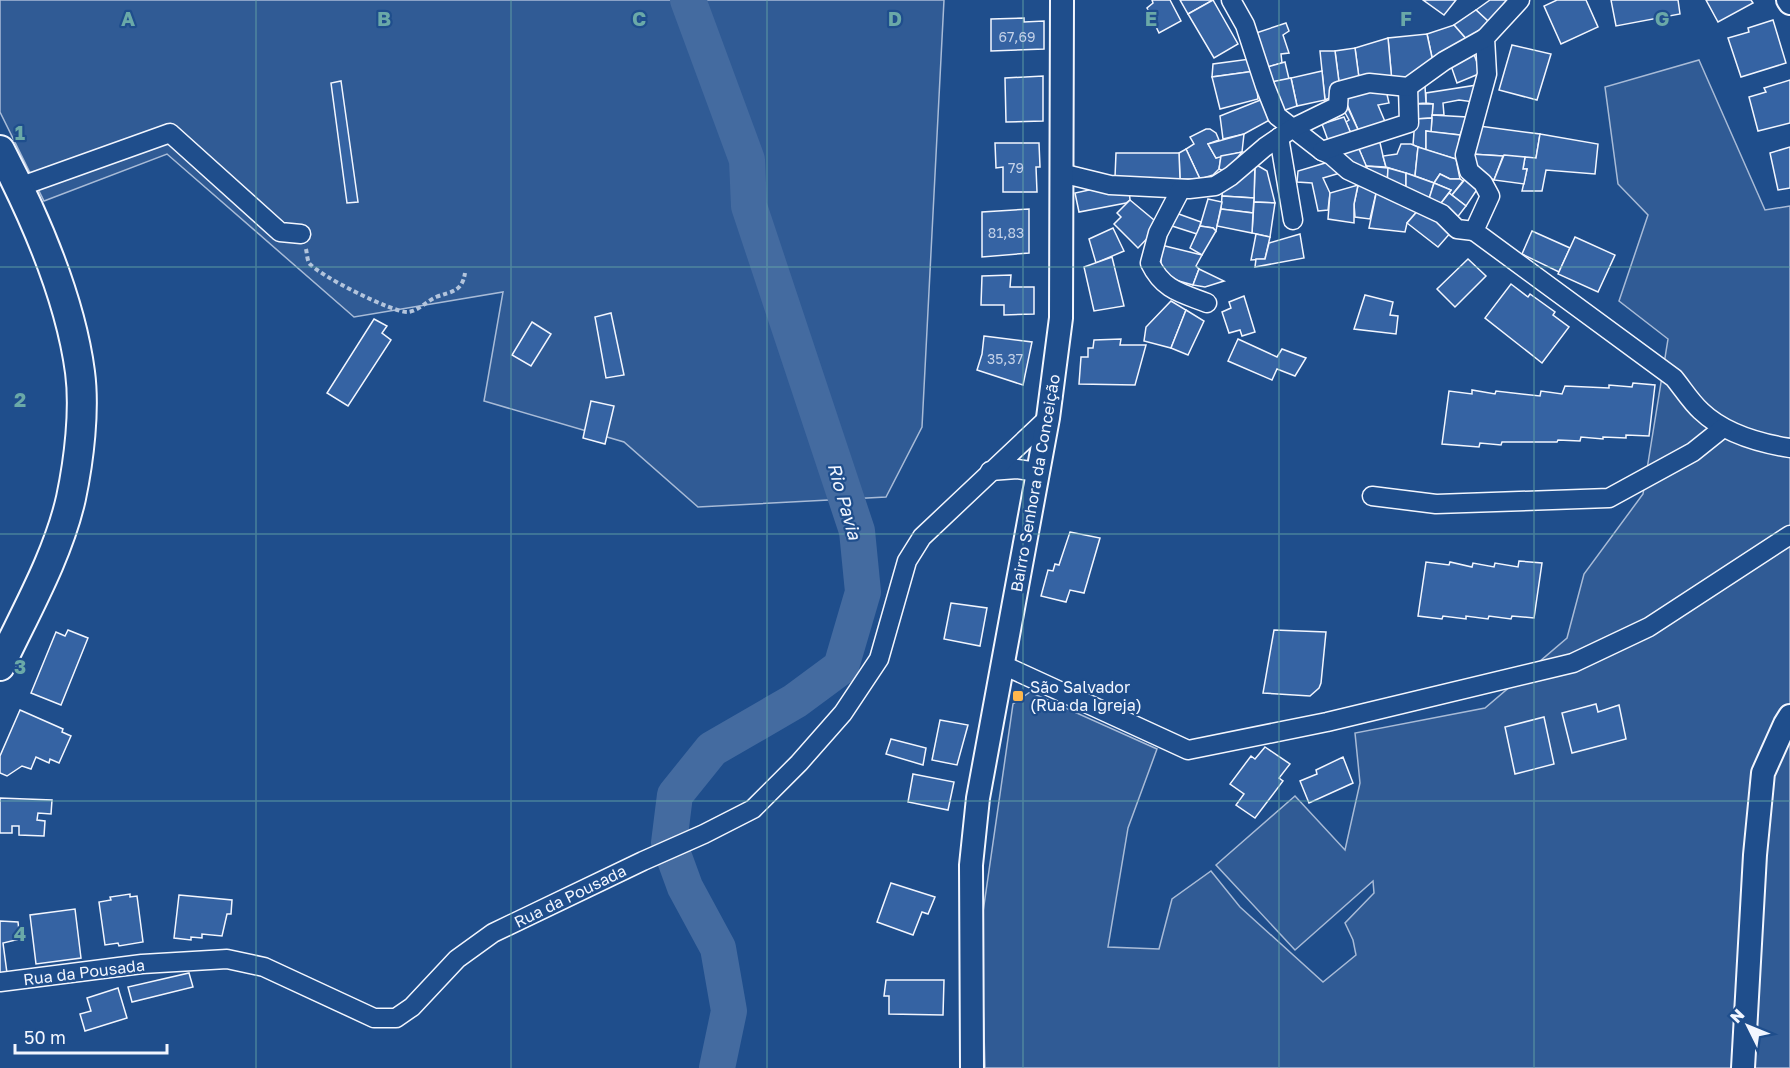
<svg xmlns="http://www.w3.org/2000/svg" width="1790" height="1068" font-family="'Golos Text',sans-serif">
  <rect width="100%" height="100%" fill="#1f4e8c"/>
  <!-- built -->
  <g fill="#305b95" stroke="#a8bbd7" stroke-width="1.5">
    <path d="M0,0H944L922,427L886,497L698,507L624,442L484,401L503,292L354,317L167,154L44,201L0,112Z"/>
    <path d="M1699,60L1765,210L1790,206V1068H985L981,926L1013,704L1030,692L1157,749L1128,828L1108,947L1159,949L1172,899L1211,871L1240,907L1323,982L1356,955L1353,940L1345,923L1374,893L1373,881L1295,950L1216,865L1295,796L1345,850L1360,783L1355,733L1485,708L1567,638L1584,574L1643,494L1668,339L1619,301L1648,215L1618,184L1605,87Z"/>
  </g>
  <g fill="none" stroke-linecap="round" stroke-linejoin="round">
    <!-- river -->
    <path stroke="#446ba0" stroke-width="36" d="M688,0L747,160L749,206L857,531L863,592L841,667L795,701L712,749L675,795L669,843L685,887L718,948L729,1011L717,1068"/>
  </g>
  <!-- building -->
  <g fill="#3563a3" stroke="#f2f6ff" stroke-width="1.5">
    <path d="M1152,0H1170L1181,21L1159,33L1147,8L1153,3Z"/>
    <path d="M1180,0H1213L1188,14Z"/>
    <path d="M1213,0L1238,44L1214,58L1188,14Z"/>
    <path d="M1423,0H1456L1444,15Z"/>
    <path d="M1490,0H1507L1489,22L1476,10Z"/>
    <path d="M1557,0H1586L1598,27L1561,44L1544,6Z"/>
    <path d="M1611,0H1678L1680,14L1616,26Z"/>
    <path d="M1706,0H1751L1753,3L1718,22Z"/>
    <path d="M1476,10L1489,22L1468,41L1454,25Z"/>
    <path d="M1024,18V22L1044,21V49L991,51V19Z"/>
    <path d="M1773,20L1786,63L1741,77L1728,38L1749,32L1748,28Z"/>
    <path d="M1286,23L1289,31L1283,35L1289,53L1281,54L1282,63L1264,68L1253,34Z"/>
    <path d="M1454,25L1468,41L1433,62L1427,34Z"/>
    <path d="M1427,34L1433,62L1406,81L1392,82L1388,38Z"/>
    <path d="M1388,38L1392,82L1359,78L1355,48Z"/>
    <path d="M1512,45L1551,54L1537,100L1499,90Z"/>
    <path d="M1355,48L1359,78L1339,82L1335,51Z"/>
    <path d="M1472,49L1481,73L1457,83L1449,60Z"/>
    <path d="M1320,51H1335L1339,82L1332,84L1334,96L1325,100Z"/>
    <path d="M1250,59L1255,71L1212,77L1213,64Z"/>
    <path d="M1285,62L1289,79L1268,83L1264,68Z"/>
    <path d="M1255,71L1258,99L1220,109L1212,77Z"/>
    <path d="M1322,71L1325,100L1297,106L1291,78Z"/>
    <path d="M1043,76V121L1006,122L1005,78Z"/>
    <path d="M1291,78L1297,106L1282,111L1271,82Z"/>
    <path d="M1790,80V123L1758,131L1749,97L1766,92L1764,88Z"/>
    <path d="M341,81L358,202L347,203L331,83Z"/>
    <path d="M1477,85L1474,102L1459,100L1443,103L1444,115H1432L1433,104L1426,103V93Z"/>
    <path d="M1385,86L1389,103L1378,105L1386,124L1360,134L1343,95Z"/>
    <path d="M1425,86L1426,103L1413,104V88Z"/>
    <path d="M1263,99L1273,118L1244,134L1223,139L1220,116Z"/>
    <path d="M1413,104H1433L1432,118L1415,119Z"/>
    <path d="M1347,106L1360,134L1352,136L1346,122L1349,120L1343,109Z"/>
    <path d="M1432,115L1467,117L1460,135L1431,132Z"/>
    <path d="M1344,117L1352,136L1329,143L1322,124Z"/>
    <path d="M1432,118L1431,132L1426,131V150L1413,145L1415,119Z"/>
    <path d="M1479,126L1540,134L1536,158L1471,154Z"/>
    <path d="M1206,129H1210L1216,133L1219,140L1208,144L1216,158L1221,156L1219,169L1213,175L1200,179L1186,149L1194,144L1190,137Z"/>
    <path d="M1426,131L1460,135L1456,159L1426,150Z"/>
    <path d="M1244,134L1242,152L1216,158L1208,144Z"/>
    <path d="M1378,134L1383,156L1386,167L1366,166L1356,142Z"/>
    <path d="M1540,134L1598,144L1595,174L1546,170L1542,191H1522L1527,169H1523L1525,157L1536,158Z"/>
    <path d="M1356,142L1368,170L1347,163L1340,150Z"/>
    <path d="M995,143H1039L1040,167H1036L1037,192H1003V167L996,168Z"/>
    <path d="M1401,144H1411L1418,147L1415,176L1386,167L1383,156L1397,154Z"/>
    <path d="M1418,147L1456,159L1460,179H1450L1440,174L1434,183L1415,176Z"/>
    <path d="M1790,147V188L1778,190L1770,153Z"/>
    <path d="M1186,149L1200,179H1180L1179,153Z"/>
    <path d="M1242,152L1226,172L1219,169L1221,156Z"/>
    <path d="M1116,153H1179L1180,179L1115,177Z"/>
    <path d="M1471,154L1503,156L1494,180L1481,174Z"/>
    <path d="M1504,155L1525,157L1523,169H1527L1524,184L1494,180Z"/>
    <path d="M1332,161L1340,173L1323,178L1330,193L1328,210L1318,211L1312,183L1297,182L1298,171Z"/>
    <path d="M1255,164L1267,171L1275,203L1254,202Z"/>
    <path d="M1255,164L1254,198L1222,196L1223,184Z"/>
    <path d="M1366,166L1388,168L1387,186L1368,170Z"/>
    <path d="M1388,168L1406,173V194L1387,186Z"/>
    <path d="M1406,173L1434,183L1428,202L1406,194Z"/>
    <path d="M1440,174L1450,179H1460L1463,181L1452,195L1449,193L1451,190L1434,183Z"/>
    <path d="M1467,177L1478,188L1466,206L1452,195Z"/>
    <path d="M1359,181L1377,189L1370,219L1355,217L1354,204Z"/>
    <path d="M1434,183L1451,190L1438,207L1428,202Z"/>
    <path d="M1358,185L1354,204V223L1328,219L1330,193Z"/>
    <path d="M1103,187L1129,189L1130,200L1126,203L1079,212L1075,193Z"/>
    <path d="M1377,189L1421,207L1407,223L1405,232L1369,228Z"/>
    <path d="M1449,193L1466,206L1456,219L1438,207Z"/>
    <path d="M1222,196L1254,198L1253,213L1221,209Z"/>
    <path d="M1208,199L1222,202L1216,231L1213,228L1200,226Z"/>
    <path d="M1130,200L1160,225L1138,248L1114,224L1121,217L1117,213Z"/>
    <path d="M1254,202L1275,203L1270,237L1252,233Z"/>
    <path d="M1421,207L1453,230L1438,247L1407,223Z"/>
    <path d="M1029,209V253L982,257V212Z"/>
    <path d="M1221,209L1253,213L1252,233L1217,226Z"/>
    <path d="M1176,213L1201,222L1197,234L1169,225Z"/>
    <path d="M1200,226L1213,228L1216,231L1202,255L1190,248Z"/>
    <path d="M1113,228L1124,251L1096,263L1089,239Z"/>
    <path d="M1532,231L1570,248L1559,272L1522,254Z"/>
    <path d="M1256,234L1270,237L1265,259L1251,260Z"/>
    <path d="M1300,234L1304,258L1255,267L1256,259H1265L1269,243Z"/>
    <path d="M1575,237L1615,255L1598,292L1558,274Z"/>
    <path d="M1161,245L1202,255L1196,266L1199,269L1193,285L1161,276Z"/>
    <path d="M1112,257L1124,306L1094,311L1084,267Z"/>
    <path d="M1468,259L1486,276L1455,307L1437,289Z"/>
    <path d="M1199,269L1224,281L1205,287L1193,285Z"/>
    <path d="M1011,275L1010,287H1034V314L1004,315V305H981L982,276Z"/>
    <path d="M1511,284L1528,297L1530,294L1555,312L1553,315L1569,327L1542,363L1485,318Z"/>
    <path d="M1365,295L1393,302L1390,315L1398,316L1396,334L1354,329Z"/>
    <path d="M1244,296L1255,332L1242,336L1240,330L1229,333L1222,312L1231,308L1229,302Z"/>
    <path d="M1171,301L1186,310L1171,348L1144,341L1146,327Z"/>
    <path d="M1186,310L1204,321L1188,355L1171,348Z"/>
    <path d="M611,313L624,375L606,378L595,317Z"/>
    <path d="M374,319L387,326L382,333L391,340L348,406L327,393Z"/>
    <path d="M532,322L551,334L531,366L512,355Z"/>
    <path d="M984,336L1032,342L1023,385L977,370L982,354Z"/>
    <path d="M1121,339L1120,345H1146L1135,385L1079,384L1081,357H1088V348H1093L1094,340Z"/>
    <path d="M1238,339L1277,357L1282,349L1306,358L1295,376L1277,369L1272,380L1228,361Z"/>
    <path d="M1633,383L1655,385L1649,436L1626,435V438L1603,437V439L1581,437L1580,441L1558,440L1557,442H1502L1501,445L1480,443L1479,447L1442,444L1449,391L1472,394V390L1495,394L1496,391L1540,396L1541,391L1562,394L1565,386L1609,388V385L1632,387Z"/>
    <path d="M591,401L614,406L605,444L583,438Z"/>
    <path d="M1070,532L1100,538L1084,593L1070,590L1066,602L1041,596L1048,570L1053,571L1055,564L1059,565Z"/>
    <path d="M1519,561L1542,563L1534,618L1512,616L1511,619L1489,616L1488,619L1466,616V619L1443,616L1442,619L1418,616L1426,562L1449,565L1450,562L1472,567L1473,563L1494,567L1495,563L1518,567Z"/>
    <path d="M951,603L987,608L980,646L944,639Z"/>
    <path d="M68,630L88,638L61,705L31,693L56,632L65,636Z"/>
    <path d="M1274,630L1326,632L1321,683L1319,688L1310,696L1263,693Z"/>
    <path d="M1596,704L1598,712L1619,705L1626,739L1572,753L1562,713Z"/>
    <path d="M20,710L63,729L62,732L71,736L59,763L50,759L49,763L36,757L31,769L22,766L7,776L0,773V756Z"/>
    <path d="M1544,717L1554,764L1515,774L1505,727Z"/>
    <path d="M940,720L968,725L957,765L932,760Z"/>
    <path d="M891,739L926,748L923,765L886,754Z"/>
    <path d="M1265,747L1290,764L1279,778L1283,781L1255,818L1236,805L1244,794L1230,784L1251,756L1255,759Z"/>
    <path d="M1343,757L1353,783L1309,803L1300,781L1317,774L1316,770Z"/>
    <path d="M913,774L954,782L948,810L908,802Z"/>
    <path d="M0,798L52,800L51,814L38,813L37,820L45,821L44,836L19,835V826H12V833H0Z"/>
    <path d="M891,883L935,897L928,914L922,912L913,935L877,922Z"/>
    <path d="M130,894V897L137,896L143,942L119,946L118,943L105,945L99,902L111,900L110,897Z"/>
    <path d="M179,895L232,900L231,914H227L222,936L202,934V938L191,937V940L174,938Z"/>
    <path d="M75,909L81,958L36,964L30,915Z"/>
    <path d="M0,921L18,922L20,939L3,943L7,973H0Z"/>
    <path d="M189,973L193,987L132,1002L128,987Z"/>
    <path d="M886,980H944L943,1015L889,1014V996H884Z"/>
    <path d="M118,988L127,1018L85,1031L80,1014L91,1011L87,998Z"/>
  </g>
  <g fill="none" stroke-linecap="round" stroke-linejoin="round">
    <!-- minor casing -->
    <g stroke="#f2f6ff" stroke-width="21">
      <g id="minor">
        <path d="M1231,0L1245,25L1265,86L1277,116L1322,151L1331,155L1348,170L1442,214L1457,229L1474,231"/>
        <path d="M1520,0L1485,38L1487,74L1465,155L1469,171L1483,183L1490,196L1474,231L1674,378C1683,389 1691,402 1701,411C1724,433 1758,443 1790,448"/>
        <path d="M1279,137L1293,220"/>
        <path d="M1322,151L1409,123L1408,87"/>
        <path d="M1061,173L1110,185L1189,189L1215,186L1231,176L1265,147L1293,128L1338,106L1339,91L1369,83L1408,87L1444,61L1485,38"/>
        <path d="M19,187L170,133L280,232L301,234"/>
        <path d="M1181,189L1158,233L1150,263C1163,290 1181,293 1207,303"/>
        <path d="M990,471L1017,469L1037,472"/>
        <path d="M1372,496L1436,504L1609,498L1693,452L1723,428"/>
        <path d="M1003,665L1188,750L1327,722L1573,663L1649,627L1790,535"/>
        <path d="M0,982L142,964L227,959L264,967L374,1018H396L412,1007L457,959L493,933L643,861L704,834L753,809L799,763L843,713L879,659L907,561L922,537L1048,418"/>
      </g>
    </g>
    <!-- tertiary casing -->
    <g stroke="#f2f6ff" stroke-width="26">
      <g id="tertiary">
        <path d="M1788,0L1790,3"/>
        <path d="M972,1068L971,865L978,798L1048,418L1061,318L1062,0"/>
        <path d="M1743,1068L1755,855L1763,773L1785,724L1790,716"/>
      </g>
    </g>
    <!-- primary casing -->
    <g stroke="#f2f6ff" stroke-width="32">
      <path id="primary" d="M0,150C35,217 70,296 80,372C85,410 79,460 71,498C58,556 25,613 0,666"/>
    </g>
    <!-- path -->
    <path stroke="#b3c4dc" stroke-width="4" stroke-dasharray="4.5 3" stroke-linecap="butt" d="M306,249C307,253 307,259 309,263C318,275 393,313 408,312C418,311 427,301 436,297C452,291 462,292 465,273"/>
    <!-- minor -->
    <use href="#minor" stroke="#1f4e8c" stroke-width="18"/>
    <!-- tertiary -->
    <use href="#tertiary" stroke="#1f4e8c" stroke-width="22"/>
    <!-- primary -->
    <use href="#primary" stroke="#1f4e8c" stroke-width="28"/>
  </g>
  <!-- grid -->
  <path fill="none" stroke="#6aa9a8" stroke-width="1.5" stroke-opacity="0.55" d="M256,0V1068M511,0V1068M767,0V1068M1023,0V1068M1279,0V1068M1534,0V1068M0,267H1790M0,534H1790M0,801H1790"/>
  <!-- markers -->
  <rect fill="#ffb74d" stroke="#1f4e8c" stroke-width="2" x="1012" y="690" width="12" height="12" rx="3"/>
  <g text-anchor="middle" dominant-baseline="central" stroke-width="4.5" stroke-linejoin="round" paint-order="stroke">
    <!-- number labels -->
    <g font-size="14" fill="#c3d1e8">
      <text x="1017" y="36">67,69</text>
      <text x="1016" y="167">79</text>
      <text x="1006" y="232">81,83</text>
      <text x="1005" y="358">35,37</text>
    </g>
    <!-- street labels -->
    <g font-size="16" fill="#f2f6ff" stroke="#1f4e8c">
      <text transform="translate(1035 483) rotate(-80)">Bairro Senhora da Conceição</text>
      <text transform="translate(570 896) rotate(-26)">Rua da Pousada</text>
      <text transform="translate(84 972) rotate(-7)">Rua da Pousada</text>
    </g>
    <!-- poi labels -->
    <g font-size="16" fill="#f2f6ff" stroke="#1f4e8c" text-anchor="start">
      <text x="1030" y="687">São Salvador<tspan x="1030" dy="18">(Rua da Igreja)</tspan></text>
    </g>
    <!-- water labels -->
    <g font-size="18" font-style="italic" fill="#f2f6ff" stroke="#1f4e8c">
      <text transform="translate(845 501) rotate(74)">Rio Pavia</text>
    </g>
  </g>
  <g font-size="20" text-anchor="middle" font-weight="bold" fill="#6aa9a8" stroke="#1f4e8c" stroke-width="4.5" stroke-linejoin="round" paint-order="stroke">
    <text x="128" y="26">A</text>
    <text x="384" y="26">B</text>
    <text x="639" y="26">C</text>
    <text x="895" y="26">D</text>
    <text x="1151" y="26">E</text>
    <text x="1406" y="26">F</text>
    <text x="1662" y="26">G</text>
    <text x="20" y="140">1</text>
    <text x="20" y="407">2</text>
    <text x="20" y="674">3</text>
    <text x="20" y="941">4</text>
  </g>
  <!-- north arrow -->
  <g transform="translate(1748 1026) rotate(313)" stroke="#1f4e8c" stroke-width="4.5" paint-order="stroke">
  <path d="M0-4.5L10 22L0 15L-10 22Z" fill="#f2f6ff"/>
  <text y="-9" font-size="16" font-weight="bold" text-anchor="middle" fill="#f2f6ff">N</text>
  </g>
  <!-- scale -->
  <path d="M15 1044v9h152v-9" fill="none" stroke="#f2f6ff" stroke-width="3"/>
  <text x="24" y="1044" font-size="18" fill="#f2f6ff" stroke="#1f4e8c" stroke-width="4.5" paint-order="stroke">50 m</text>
</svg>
